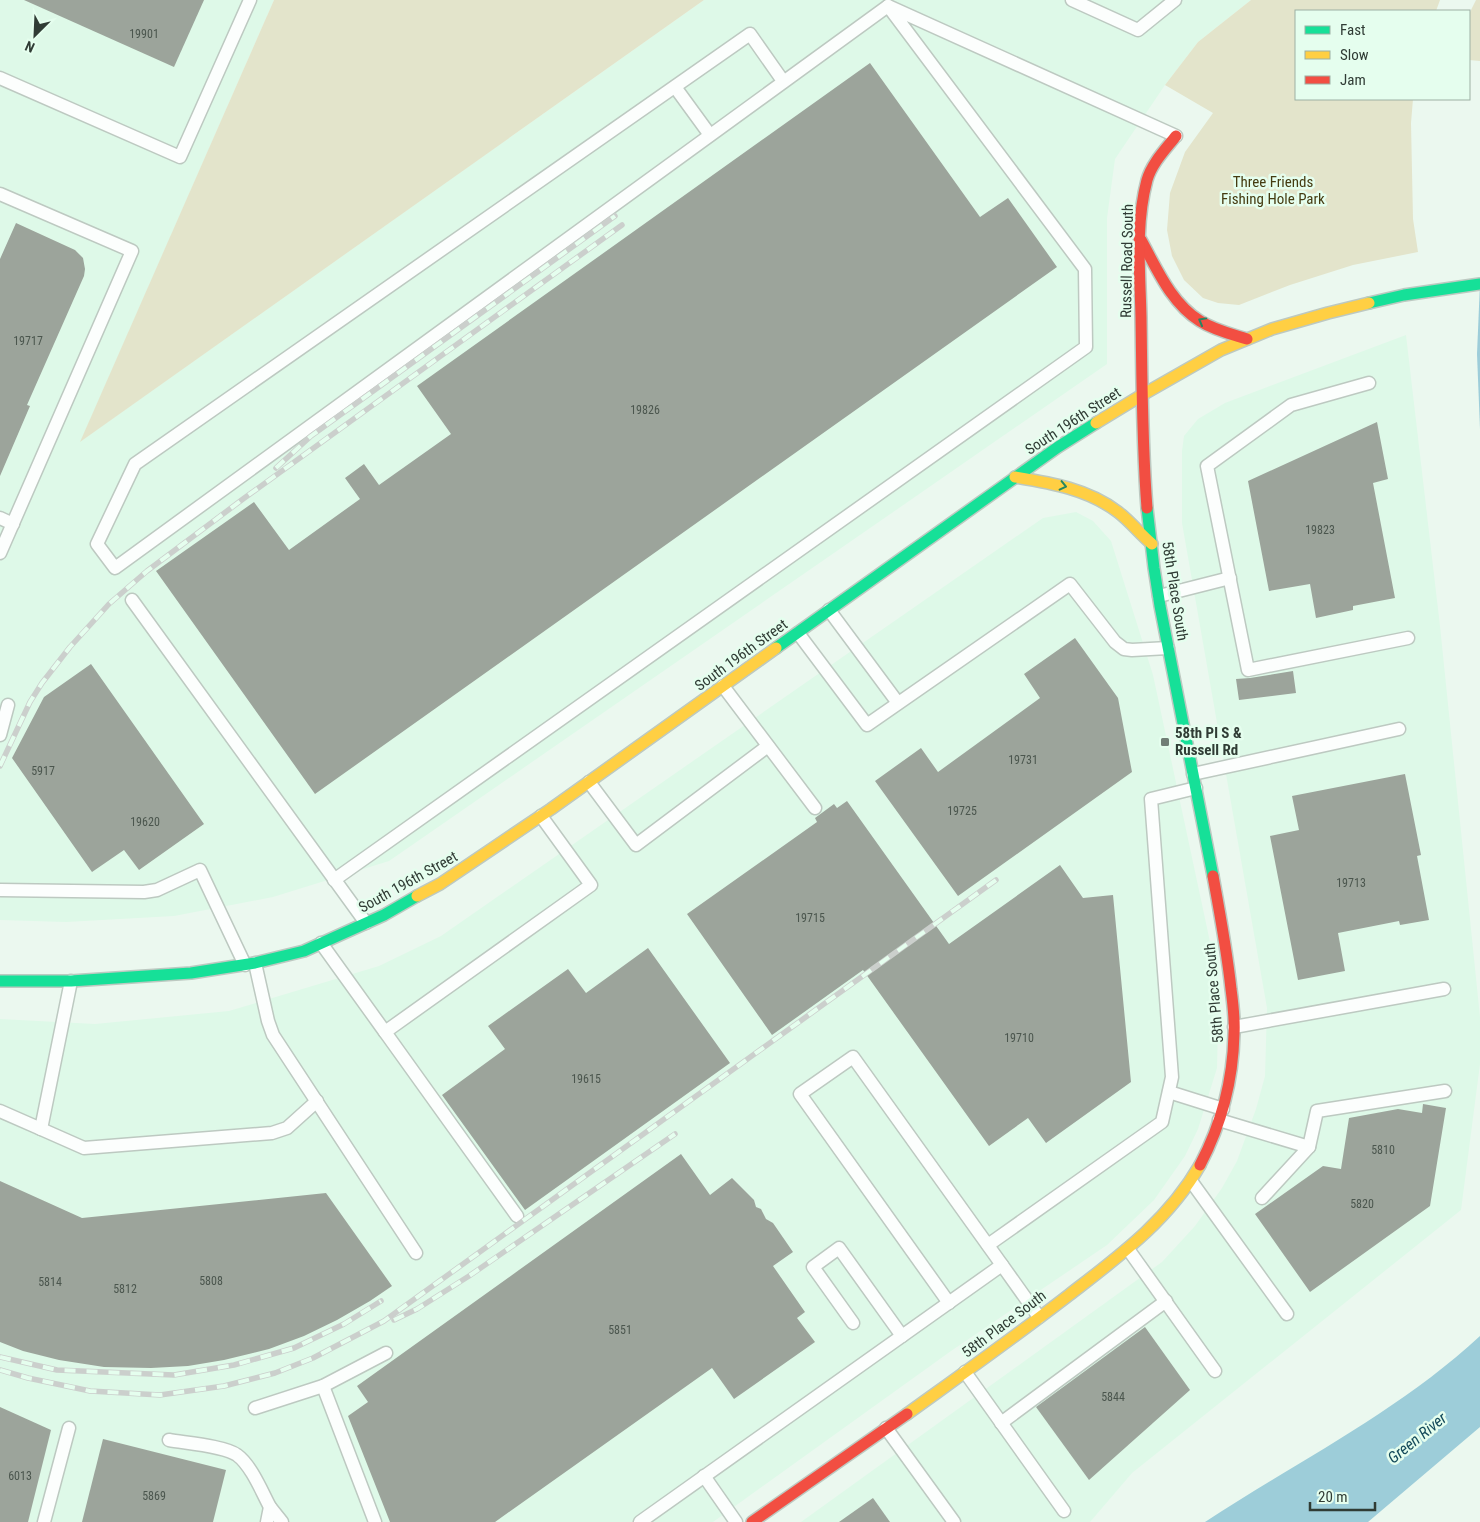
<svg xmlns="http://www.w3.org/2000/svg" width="1480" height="1522" font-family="'Roboto Condensed',sans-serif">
  <rect width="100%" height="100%" fill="#ebf8ef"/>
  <!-- built -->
  <g fill="#def9e8">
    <path d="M0,0H274L81,441L704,0H1251L1198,42L1165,85L1115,159L1107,218V364L389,861L273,897L174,916L66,922L0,920Z"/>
    <path d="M1406,335L1440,626L1480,1017V1064L1461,1210L1132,1473L1090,1522H801L1162,1262L1195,1226L1222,1188L1237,1161L1256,1109L1265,1076L1267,1008L1182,523V451L1184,436L1198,419L1225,403Z"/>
    <path d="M1076,512L1093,521L1111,541L1153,675L1219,984L1217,1068L1198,1129L1185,1156L1154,1200L1107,1245L951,1351L713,1522H0V1019L95,1024L229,1011L379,966L441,936L1043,518Z"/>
  </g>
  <!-- green -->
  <g fill="#e3e4cb">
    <path d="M274,0H704L80,442Z"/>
    <path d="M1251,0H1440L1436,11H1296V99H1413L1411,123L1413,219L1418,252L1353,265L1290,285L1239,305L1218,303L1203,298L1184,280L1172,256L1167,230L1170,193L1185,152L1213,113L1165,85L1198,42Z"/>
    <path d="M1476,0H1480V61L1469,60V14Z"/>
  </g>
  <!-- water -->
  <g fill="#9dcdd9">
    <path d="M1480,283V429L1477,354Z"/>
    <path d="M1480,1336V1427L1368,1522H1205C1298,1461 1398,1412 1480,1336Z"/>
  </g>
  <!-- building -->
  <g fill="#9ca49b">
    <path d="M24,0H204L174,67Z"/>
    <path d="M870,63L980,217L1008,198L1057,267L315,794L156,571L254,502L289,550L360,499L345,478L364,464L379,485L451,434L417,386Z"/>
    <path d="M16,223L75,250L83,258L85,269L84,276L27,405L30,406L0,476V259Z"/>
    <path d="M1377,422L1388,479L1373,483L1395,598L1353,606V610L1316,618L1310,584L1269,591L1248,481Z"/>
    <path d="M1075,638L1118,698L1132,772L958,896L875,781L921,748L938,772L1040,698L1024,674Z"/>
    <path d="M91,664L204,824L139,870L124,850L92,872L12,758L44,697Z"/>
    <path d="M1293,671L1296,693L1239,700L1236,679L1250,678Z"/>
    <path d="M1405,774L1421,855L1417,856L1429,920L1400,925L1399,921L1338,933L1345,971L1298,980L1270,836L1299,830L1292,796Z"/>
    <path d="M847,801L949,944L1060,865L1083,898L1113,895L1131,1082L1046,1143L1028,1118L989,1146L863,970L772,1035L687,914L817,822L815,818L834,804L837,808Z"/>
    <path d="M648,948L730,1063L525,1210L442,1095L505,1049L488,1026L568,969L586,993Z"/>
    <path d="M1423,1104L1446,1108L1430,1206L1310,1292L1255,1214L1323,1166L1341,1169L1349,1118L1398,1109L1422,1113Z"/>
    <path d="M681,1154L710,1195L732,1178L754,1200L756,1207L761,1209L766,1219L773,1223L793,1252L773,1266L805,1312L797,1318L815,1342L734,1399L712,1368L495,1522H390L348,1416L368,1402L357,1386Z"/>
    <path d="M0,1181L82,1218L326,1193L392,1286L370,1301L337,1320L304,1336L269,1349L224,1360L188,1366L151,1368L104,1367L59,1360L23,1351L0,1342Z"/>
    <path d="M1145,1327L1190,1390L1089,1480L1036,1407Z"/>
    <path d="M0,1407L51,1430L28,1522H0Z"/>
    <path d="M103,1439L226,1470L213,1522H82Z"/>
    <path d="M873,1498L890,1522H839Z"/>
  </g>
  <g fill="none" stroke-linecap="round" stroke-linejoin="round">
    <!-- lane casing -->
    <g stroke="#bdc9c1" stroke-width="15">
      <g id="lane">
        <path d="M1072,0L1138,30L1175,0"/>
        <path d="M0,78L180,157L250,0"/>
        <path d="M783,81L750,34L135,464L97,544L115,568L888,6"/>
        <path d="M675,87L710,135"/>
        <path d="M0,194L132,251L0,553"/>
        <path d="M1369,383L1291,405L1207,466L1248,670L1408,638"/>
        <path d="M0,518L13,524"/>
        <path d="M1159,596L1230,578"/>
        <path d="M132,600L366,923"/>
        <path d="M829,610L898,703"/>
        <path d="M798,633L867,725L1070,584L1115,642L1124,649L1132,650L1168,648"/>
        <path d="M723,686L815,808"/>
        <path d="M0,735L8,705"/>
        <path d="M1193,774L1399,729"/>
        <path d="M589,782L636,845L768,746"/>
        <path d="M334,880L1086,347L1085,269L888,6L1176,136"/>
        <path d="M0,890L144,892L157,890L200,870L245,965"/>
        <path d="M321,943L385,1032L591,885L541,816"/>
        <path d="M255,963L268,1021L273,1035L416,1253"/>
        <path d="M71,981L41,1129L84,1148L272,1133L287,1128L317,1101"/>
        <path d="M1234,1027L1444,989"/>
        <path d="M385,1032L517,1216"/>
        <path d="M1169,1092L1223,1109"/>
        <path d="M0,1111L41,1129"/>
        <path d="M1219,1120L1309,1147"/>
        <path d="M1191,1181L1287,1314"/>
        <path d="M1262,1198L1309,1147L1317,1111L1445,1091"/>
        <path d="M988,1245L1162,1122L1172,1077L1151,799L1196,788"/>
        <path d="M1128,1249L1215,1371"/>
        <path d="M949,1303L800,1094L853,1057L1002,1265"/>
        <path d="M853,1323L813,1267L839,1248L902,1336"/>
        <path d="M965,1372L1064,1511"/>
        <path d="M323,1386L375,1522"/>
        <path d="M255,1408L323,1386L386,1353"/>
        <path d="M1001,1423L1166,1301"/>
        <path d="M886,1428L954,1522"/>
        <path d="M169,1440C186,1443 225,1446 237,1455C251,1465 262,1492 270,1507L267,1522"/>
        <path d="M704,1476L736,1522"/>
        <path d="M270,1507L282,1522"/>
        <path d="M44,1522L69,1428"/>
        <path d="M640,1522L1002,1265L1039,1317"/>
      </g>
    </g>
    <!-- fast casing -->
    <g stroke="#bdc9c1" stroke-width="14">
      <g id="fast">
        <path d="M1369,303L1404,295L1480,284"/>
        <path d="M1147,508L1154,568L1160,606L1213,876"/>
        <path d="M776,648L1058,447L1096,423"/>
        <path d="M0,981H71L191,973L255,963L304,951L384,915L417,896"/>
      </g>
    </g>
    <!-- slow casing -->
    <g stroke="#bdc9c1" stroke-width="14">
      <g id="slow">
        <path d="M1096,423L1142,395L1221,350L1272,329L1328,313L1369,303"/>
        <path d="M1015,477C1051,483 1088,489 1118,512C1130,521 1140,534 1152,544"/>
        <path d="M417,896L440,884L551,809L776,648"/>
        <path d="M907,1414C961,1375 1016,1336 1069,1295C1118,1257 1168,1221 1200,1165"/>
      </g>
    </g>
    <!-- jam casing -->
    <g stroke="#bdc9c1" stroke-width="14">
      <g id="jam">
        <path d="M1141,240C1157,269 1171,303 1200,321C1214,330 1231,334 1247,339"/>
        <path d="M1147,508C1142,445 1142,381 1141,317C1140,272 1135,225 1147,180C1152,163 1165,150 1176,136"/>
        <path d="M1200,1165C1221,1125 1233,1080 1234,1034C1235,1019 1233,1004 1231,989C1227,951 1220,914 1213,876"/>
        <path d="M752,1522L907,1414"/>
      </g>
    </g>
    <!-- lane -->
    <use href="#lane" stroke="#fcfefd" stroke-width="12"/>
    <!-- fast -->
    <use href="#fast" stroke="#16e098" stroke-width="11"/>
    <!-- slow -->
    <use href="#slow" stroke="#ffcf43" stroke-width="11"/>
    <!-- jam -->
    <use href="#jam" stroke="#f24e42" stroke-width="11"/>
    <!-- rail casing -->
    <g stroke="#cbcfcc" stroke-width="5.5">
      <g id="rail">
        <path d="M276,468L311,436L615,216"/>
        <path d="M0,766L30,702L42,683L70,647L109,604L147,571L243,499L622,225"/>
        <path d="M394,1320L417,1309L469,1276L675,1134"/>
        <path d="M0,1357L57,1370L174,1375L234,1365L294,1348L344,1324L381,1301"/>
        <path d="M0,1370L28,1378L90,1391L160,1395L224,1386L275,1373L313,1358L384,1321L996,880"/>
      </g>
    </g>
    <!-- rail -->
    <use href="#rail" stroke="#e5feee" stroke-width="4" stroke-dasharray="11" stroke-linecap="butt"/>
  </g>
  <!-- one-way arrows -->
  <defs><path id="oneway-chevron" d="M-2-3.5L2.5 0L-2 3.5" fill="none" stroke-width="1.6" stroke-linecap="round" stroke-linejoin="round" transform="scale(1.25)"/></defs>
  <g stroke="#248662">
    <use href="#oneway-chevron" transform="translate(1202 321) rotate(-151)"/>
    <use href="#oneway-chevron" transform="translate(1063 486) rotate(13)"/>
  </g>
  <!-- markers -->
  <rect fill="#717e76" stroke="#e5feee" stroke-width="2" x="1160" y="737" width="10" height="10" rx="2.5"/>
  <g text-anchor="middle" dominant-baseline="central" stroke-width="5" stroke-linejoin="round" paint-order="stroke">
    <!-- number labels -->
    <g font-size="12" fill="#4b564e">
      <text x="144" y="34">19901</text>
      <text x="28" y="341">19717</text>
      <text x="645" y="410">19826</text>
      <text x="1320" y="530">19823</text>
      <text x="1023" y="760">19731</text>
      <text x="43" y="771">5917</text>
      <text x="962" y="811">19725</text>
      <text x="145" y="822">19620</text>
      <text x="1351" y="883">19713</text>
      <text x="810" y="918">19715</text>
      <text x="1019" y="1038">19710</text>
      <text x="586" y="1079">19615</text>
      <text x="1383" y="1150">5810</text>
      <text x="1362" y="1204">5820</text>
      <text x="211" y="1281">5808</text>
      <text x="50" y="1282">5814</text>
      <text x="125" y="1289">5812</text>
      <text x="620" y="1330">5851</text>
      <text x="1113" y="1397">5844</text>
      <text x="20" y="1476">6013</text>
      <text x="154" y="1496">5869</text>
    </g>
    <!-- park labels -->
    <g font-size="15" fill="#453b11" stroke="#e5feee">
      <text x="1273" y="182">Three Friends<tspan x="1273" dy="17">Fishing Hole Park</tspan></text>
    </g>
    <!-- street labels -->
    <g font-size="15" fill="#303c35" stroke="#e5feee">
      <text transform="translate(1127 261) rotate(-89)">Russell Road South</text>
      <text transform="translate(1073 421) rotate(-33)">South 196th Street</text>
      <text transform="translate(1175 591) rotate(81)">58th Place South</text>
      <text transform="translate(741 655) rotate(-36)">South 196th Street</text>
      <text transform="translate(408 882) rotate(-29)">South 196th Street</text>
      <text transform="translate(1214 993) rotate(-95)">58th Place South</text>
      <text transform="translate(1004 1324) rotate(-37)">58th Place South</text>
    </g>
    <!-- poi labels -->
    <g font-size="15" font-weight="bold" fill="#303c35" stroke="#e5feee" text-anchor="start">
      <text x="1175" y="733">58th Pl S &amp;<tspan x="1175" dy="17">Russell Rd</tspan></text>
    </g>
    <!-- water labels -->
    <g font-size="16" font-style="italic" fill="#154b5b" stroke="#e5feee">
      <text transform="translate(1417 1438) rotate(-39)">Green River</text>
    </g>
  </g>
  <!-- legend -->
  <rect x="1295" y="10" width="175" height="90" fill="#e5feee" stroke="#9db0a4"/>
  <rect x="1305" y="26" width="25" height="8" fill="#16e098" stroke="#9db0a4"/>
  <text x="1340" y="35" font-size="15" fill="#303c35">Fast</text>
  <rect x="1305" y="51" width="25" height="8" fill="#ffcf43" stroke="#9db0a4"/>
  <text x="1340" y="60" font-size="15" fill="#303c35">Slow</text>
  <rect x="1305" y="76" width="25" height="8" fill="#f24e42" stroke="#9db0a4"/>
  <text x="1340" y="85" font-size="15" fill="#303c35">Jam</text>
  <!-- north arrow -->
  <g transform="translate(35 35) rotate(204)" stroke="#e5feee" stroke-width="4" paint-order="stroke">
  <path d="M0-4L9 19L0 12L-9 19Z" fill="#303c35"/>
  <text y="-8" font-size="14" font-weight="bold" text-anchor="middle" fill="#303c35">N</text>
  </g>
  <!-- scale -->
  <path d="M1310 1502v8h65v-8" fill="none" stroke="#303c35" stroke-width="2.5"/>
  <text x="1318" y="1502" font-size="15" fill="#303c35" stroke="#e5feee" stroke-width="4" paint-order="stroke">20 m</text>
</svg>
